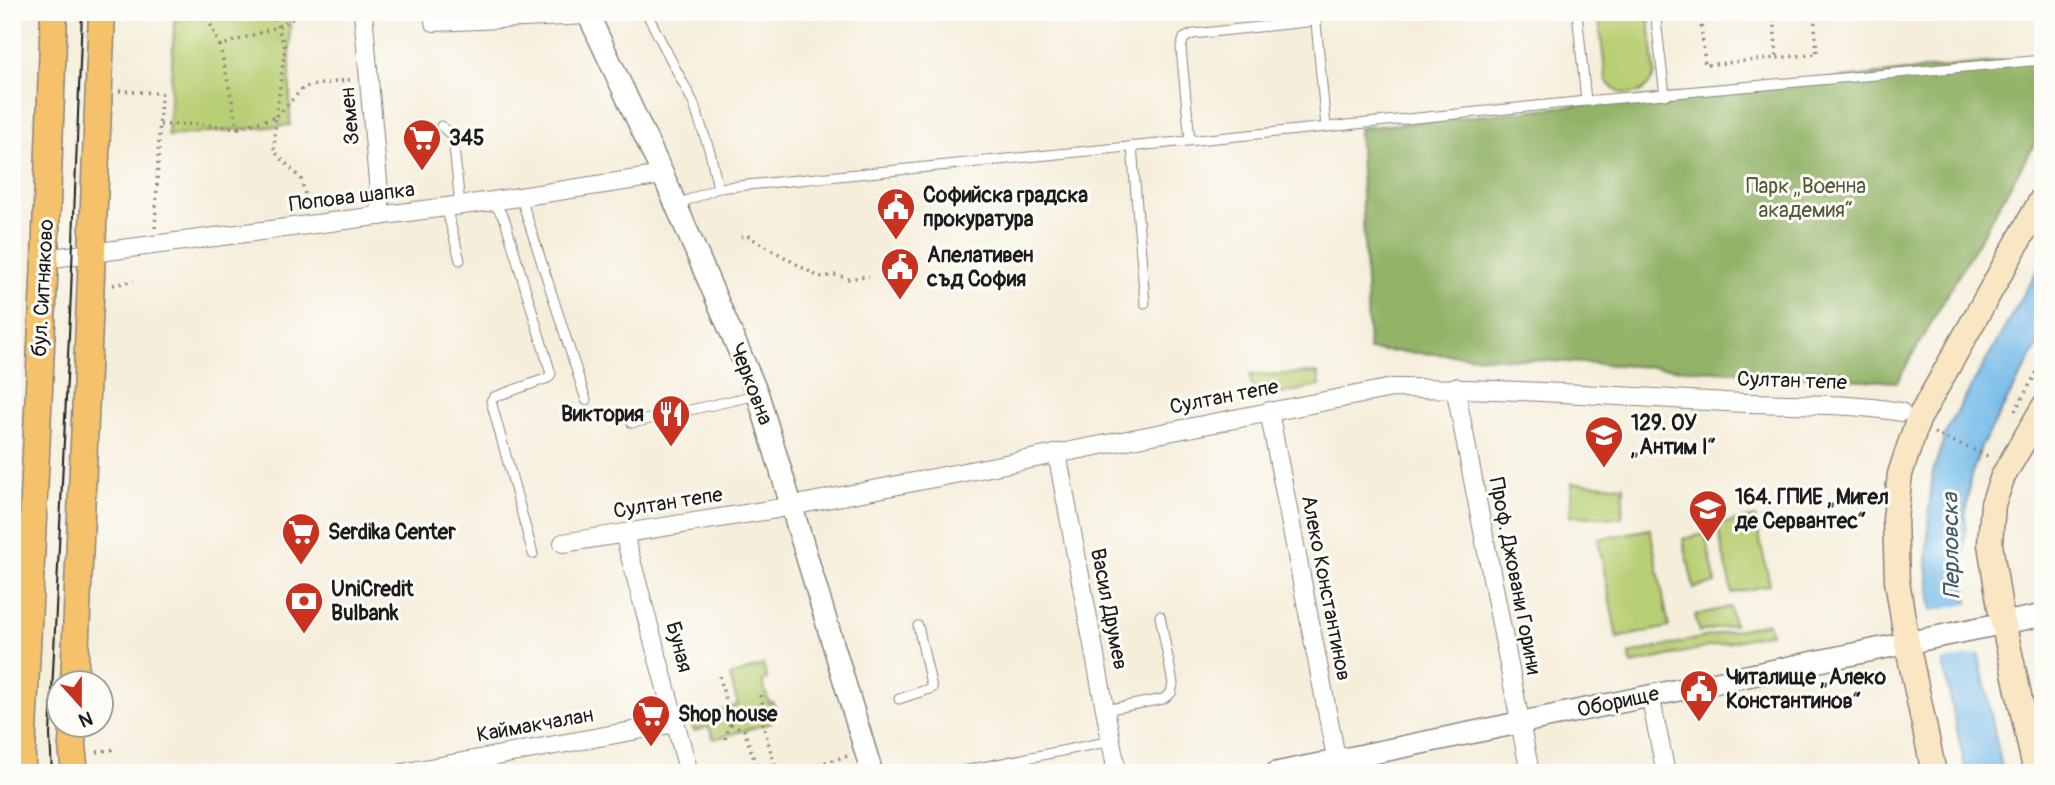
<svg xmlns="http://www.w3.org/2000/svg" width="2055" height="785" font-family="Pangolin,sans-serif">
  <rect width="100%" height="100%" fill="#fdfcf7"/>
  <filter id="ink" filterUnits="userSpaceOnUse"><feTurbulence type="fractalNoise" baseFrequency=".0143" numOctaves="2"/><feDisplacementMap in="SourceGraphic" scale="14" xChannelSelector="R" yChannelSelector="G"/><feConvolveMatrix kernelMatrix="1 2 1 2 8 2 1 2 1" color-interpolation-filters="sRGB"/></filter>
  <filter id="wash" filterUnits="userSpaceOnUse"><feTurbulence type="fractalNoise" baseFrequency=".00686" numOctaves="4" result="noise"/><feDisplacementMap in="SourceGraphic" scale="28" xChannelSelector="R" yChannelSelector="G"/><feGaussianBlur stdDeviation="1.57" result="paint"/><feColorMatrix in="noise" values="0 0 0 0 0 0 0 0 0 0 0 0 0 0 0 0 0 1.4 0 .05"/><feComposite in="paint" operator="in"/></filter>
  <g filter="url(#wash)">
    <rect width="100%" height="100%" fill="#f5eedb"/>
    <!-- green -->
    <g fill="#b9cf74" stroke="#6a7648" stroke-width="2">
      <path d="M175,12H290V125L168,136Z"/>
      <path d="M1598,12H1648L1655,74C1645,97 1620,102 1606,80Z"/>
      <path d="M1318,373L1320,386L1254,399L1250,375Z"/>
      <path d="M1572,483L1624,486L1622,518L1570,516Z"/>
      <path d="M1755,517L1770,585L1732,593L1717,525Z"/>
      <path d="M1650,529L1669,627L1617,638L1598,539Z"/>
      <path d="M1705,534L1716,583L1694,588L1683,539Z"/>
      <path d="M1730,607L1734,625L1699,632L1695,615Z"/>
      <path d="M1768,623L1771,633L1632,664L1629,654Z"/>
      <path d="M763,665L767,679L762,681L769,703L773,702L776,713L769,715L771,723L714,739L709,727L694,731L690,721L738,705L730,676Z"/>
    </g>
    <!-- forest -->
    <path fill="#92b266" stroke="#576741" stroke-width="2" d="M2043,57V129L1897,382L1369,350L1359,128Z"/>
    <!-- water -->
    <path fill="#73baea" stroke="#486b83" stroke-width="2" d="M2043,260V336L1981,447L1970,479L1966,511L1964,562L1967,598L2003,773H1966L1931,606L1927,563L1929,508L1933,471L1947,430Z"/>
    <!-- pier -->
    <path fill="#f5eedb" d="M1972,603L1982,653L1939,662L1928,612Z"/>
  </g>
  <g filter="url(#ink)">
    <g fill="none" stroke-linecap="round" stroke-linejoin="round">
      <!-- service casing -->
      <g stroke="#88857c" stroke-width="11">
        <g id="service">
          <path d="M646,12L693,102L710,152L718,188"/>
          <path d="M1315,12L1326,127"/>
          <path d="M1577,12L1586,101"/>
          <path d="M1655,12L1665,95"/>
          <path d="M441,126L453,137L460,205"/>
          <path d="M1190,140L1181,48L1184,38L1193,34L1316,21"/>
          <path d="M1132,146L1145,303"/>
          <path d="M521,198L586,400"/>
          <path d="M493,201L505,220L551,374L548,378L494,397L491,401L533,554"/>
          <path d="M676,205L718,188L1586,101L2043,60"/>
          <path d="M446,207L460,260"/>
          <path d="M632,423L757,395"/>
          <path d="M899,699L932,688L918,626"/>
          <path d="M1105,710L1163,699L1171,693L1173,684L1160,616"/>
          <path d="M958,772L1111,741"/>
        </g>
      </g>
      <!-- minor casing -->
      <g stroke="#88857c" stroke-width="20">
        <g id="minor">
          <path d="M363,12L381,216"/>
          <path d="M434,22L588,15"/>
          <path d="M45,259L493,201L663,175"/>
          <path d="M1455,387L1530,773"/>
          <path d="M1269,411L1339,773"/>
          <path d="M1057,453L1117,773"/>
          <path d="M624,534L689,773"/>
          <path d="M563,543L776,509L1392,388C1503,388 1614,396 1724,402C1783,405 1843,402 1901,412"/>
          <path d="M1650,695L1666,773"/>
          <path d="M402,773L676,723"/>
        </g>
      </g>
      <!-- tertiary casing -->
      <g stroke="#88857c" stroke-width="24">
        <g id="tertiary">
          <path d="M587,12L663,175L758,395L872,773"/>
          <path d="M1980,628L2043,615"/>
          <path d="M1276,773L1931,638"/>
        </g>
      </g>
      <!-- secondary casing -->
      <g stroke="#88857c" stroke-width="27">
        <g id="secondary">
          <path d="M1934,773L1907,643L1897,581L1895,519L1900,474L1918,420L2043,197"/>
          <path d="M2036,773L2000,608L1990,544L1993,504L2003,476L2043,408"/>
        </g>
      </g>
      <!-- primary casing -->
      <g stroke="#88857c" stroke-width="29">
        <g id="primary">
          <path d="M74,684L102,12"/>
          <path d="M73,726L72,745L75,773"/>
          <path d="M22,773V755L45,259L54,12"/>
        </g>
      </g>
      <!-- path -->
      <g stroke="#88857c" stroke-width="3.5" stroke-dasharray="2 5" stroke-linecap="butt">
        <path d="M205,12L220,46"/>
        <path d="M272,12L285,47L276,117"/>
        <path d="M1700,12L1705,65L1817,54L1814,12"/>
        <path d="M1773,12L1777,58"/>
        <path d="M2039,12L2043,17"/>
        <path d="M119,91L161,93L155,229"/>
        <path d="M277,116L304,87L354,79"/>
        <path d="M160,125L196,124L238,128L220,46L277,27L305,12"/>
        <path d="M238,128L276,117L274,151L301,179L309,209"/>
        <path d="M12,233L25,234"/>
        <path d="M741,237L746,235L819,277L837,275L848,279L869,276"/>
        <path d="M113,285L134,281"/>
        <path d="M12,295H22"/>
        <path d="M2015,411L2043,361"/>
        <path d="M720,676L730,723L744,730L759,773"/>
        <path d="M760,695L763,705L762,720L777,773"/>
        <path d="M725,739L730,723"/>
        <path d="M97,752L115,749"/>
        <path d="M818,764L848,756"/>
      </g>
      <!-- service -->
      <use href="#service" stroke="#fff" stroke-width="9"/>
      <!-- minor -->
      <use href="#minor" stroke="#fff" stroke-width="18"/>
      <!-- tertiary -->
      <use href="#tertiary" stroke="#fff" stroke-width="21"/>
      <!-- secondary -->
      <use href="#secondary" stroke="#fbe6c4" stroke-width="24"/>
      <!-- primary -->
      <use href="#primary" stroke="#f5c16b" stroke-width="26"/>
      <!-- tram -->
      <path stroke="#1c1c1c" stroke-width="2" d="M52,773L50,735L71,293L82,12"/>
      <!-- tertiary-bridge casing -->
      <g stroke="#88857c" stroke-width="24" stroke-linecap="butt">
        <path id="tertiary-bridge" d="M1931,638L1980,628"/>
      </g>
      <!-- path-bridge -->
      <path stroke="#88857c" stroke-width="3.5" stroke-dasharray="2 5" stroke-linecap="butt" d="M1934,433L1990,457"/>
      <!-- tertiary-bridge -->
      <use href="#tertiary-bridge" stroke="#fff" stroke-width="21"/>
    </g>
  </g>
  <!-- icons -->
  <defs>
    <g id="supermarket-pin" transform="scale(2.0125)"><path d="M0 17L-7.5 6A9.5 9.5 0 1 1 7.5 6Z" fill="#c8321e" stroke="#fdfcf7"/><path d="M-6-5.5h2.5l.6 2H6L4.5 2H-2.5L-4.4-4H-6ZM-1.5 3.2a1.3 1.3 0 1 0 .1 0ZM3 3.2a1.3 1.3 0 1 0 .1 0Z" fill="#fff"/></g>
    <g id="civic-pin" transform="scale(2.0125)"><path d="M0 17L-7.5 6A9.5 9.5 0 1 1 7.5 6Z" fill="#c8321e" stroke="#fdfcf7"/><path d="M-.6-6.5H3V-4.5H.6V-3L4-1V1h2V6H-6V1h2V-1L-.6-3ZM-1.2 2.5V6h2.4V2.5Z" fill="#fff"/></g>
    <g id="restaurant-pin" transform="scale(2.0125)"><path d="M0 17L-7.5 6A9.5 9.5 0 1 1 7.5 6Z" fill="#c8321e" stroke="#fdfcf7"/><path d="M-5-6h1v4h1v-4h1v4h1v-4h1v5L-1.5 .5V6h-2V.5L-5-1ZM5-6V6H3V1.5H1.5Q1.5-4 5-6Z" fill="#fff"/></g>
    <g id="school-pin" transform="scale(2.0125)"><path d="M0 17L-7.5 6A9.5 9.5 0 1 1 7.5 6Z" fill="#c8321e" stroke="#fdfcf7"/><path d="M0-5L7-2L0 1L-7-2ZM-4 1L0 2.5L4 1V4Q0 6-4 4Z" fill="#fff"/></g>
    <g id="bank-pin" transform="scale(2.0125)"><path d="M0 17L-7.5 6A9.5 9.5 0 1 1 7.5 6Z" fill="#c8321e" stroke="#fdfcf7"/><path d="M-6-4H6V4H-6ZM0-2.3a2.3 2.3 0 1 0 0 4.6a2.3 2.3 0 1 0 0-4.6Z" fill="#fff"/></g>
  </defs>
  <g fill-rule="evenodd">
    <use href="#supermarket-pin" x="422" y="138"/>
    <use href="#civic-pin" x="896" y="207"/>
    <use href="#civic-pin" x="900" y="267"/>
    <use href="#restaurant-pin" x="671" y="414"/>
    <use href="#school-pin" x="1604" y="435"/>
    <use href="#school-pin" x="1708" y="509"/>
    <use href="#supermarket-pin" x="301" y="532"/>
    <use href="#bank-pin" x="304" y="601"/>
    <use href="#civic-pin" x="1699" y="689"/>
    <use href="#supermarket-pin" x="651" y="714"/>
  </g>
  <g text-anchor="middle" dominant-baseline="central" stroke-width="6" stroke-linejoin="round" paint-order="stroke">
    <!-- street labels -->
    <g font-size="21" fill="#1c1c1c" stroke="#fdfcf7">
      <text transform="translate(350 116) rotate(-95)">Земен</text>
      <text transform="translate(352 197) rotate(-7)">Попова шапка</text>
      <text transform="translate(43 288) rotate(-87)">бул. Ситняково</text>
      <text transform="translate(1792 381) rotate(2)">Султан тепе</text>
      <text transform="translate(751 384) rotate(69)">Черковна</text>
      <text transform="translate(1224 397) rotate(-11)">Султан тепе</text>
      <text transform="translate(668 503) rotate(-9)">Султан тепе</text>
      <text transform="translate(1515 576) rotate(79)">Проф. Джовани Горини</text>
      <text transform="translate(1326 588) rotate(79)">Алеко Константинов</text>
      <text transform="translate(1109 609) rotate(79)">Васил Друмев</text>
      <text transform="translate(679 647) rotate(75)">Буная</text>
      <text transform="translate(1618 702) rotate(-12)">Оборище</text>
      <text transform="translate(535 725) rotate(-10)">Каймакчалан</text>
    </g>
    <!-- poi labels -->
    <g font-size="21" font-weight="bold" fill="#1c1c1c" stroke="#fdfcf7" text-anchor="start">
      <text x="449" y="138">345</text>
      <text x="923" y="195">Софийска градска<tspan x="923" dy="24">прокуратура</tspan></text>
      <text x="927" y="255">Апелативен<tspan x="927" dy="24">съд София</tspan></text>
      <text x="644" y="414" text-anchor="end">Виктория</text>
      <text x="1631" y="423">129. ОУ<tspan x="1631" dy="24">„Антим I“</tspan></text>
      <text x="1735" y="497">164. ГПИЕ „Мигел<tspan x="1735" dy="24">де Сервантес“</tspan></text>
      <text x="328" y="532">Serdika Center</text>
      <text x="331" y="589">UniCredit<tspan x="331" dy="24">Bulbank</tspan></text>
      <text x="1726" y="677">Читалище „Алеко<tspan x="1726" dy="24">Константинов“</tspan></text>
      <text x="678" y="714">Shop house</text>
    </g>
    <!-- park labels -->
    <g font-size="21" fill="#535b3b" stroke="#fdfcf7">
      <text x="1806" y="186">Парк „Военна<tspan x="1806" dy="24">академия“</tspan></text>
    </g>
    <!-- water labels -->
    <g font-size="23" font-style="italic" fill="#3f5b6e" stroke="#fdfcf7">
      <text transform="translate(1951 546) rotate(-91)">Перловска</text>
    </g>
  </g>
  <!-- margin -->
  <rect width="2055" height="785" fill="none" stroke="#fdfcf7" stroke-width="42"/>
  <!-- north arrow -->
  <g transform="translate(80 704) rotate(159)"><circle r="33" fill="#fdfcf7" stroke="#a3a29f" stroke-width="2"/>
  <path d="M0-5L12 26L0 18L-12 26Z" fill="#c8321e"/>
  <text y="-10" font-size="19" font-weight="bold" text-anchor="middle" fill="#1c1c1c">N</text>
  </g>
</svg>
